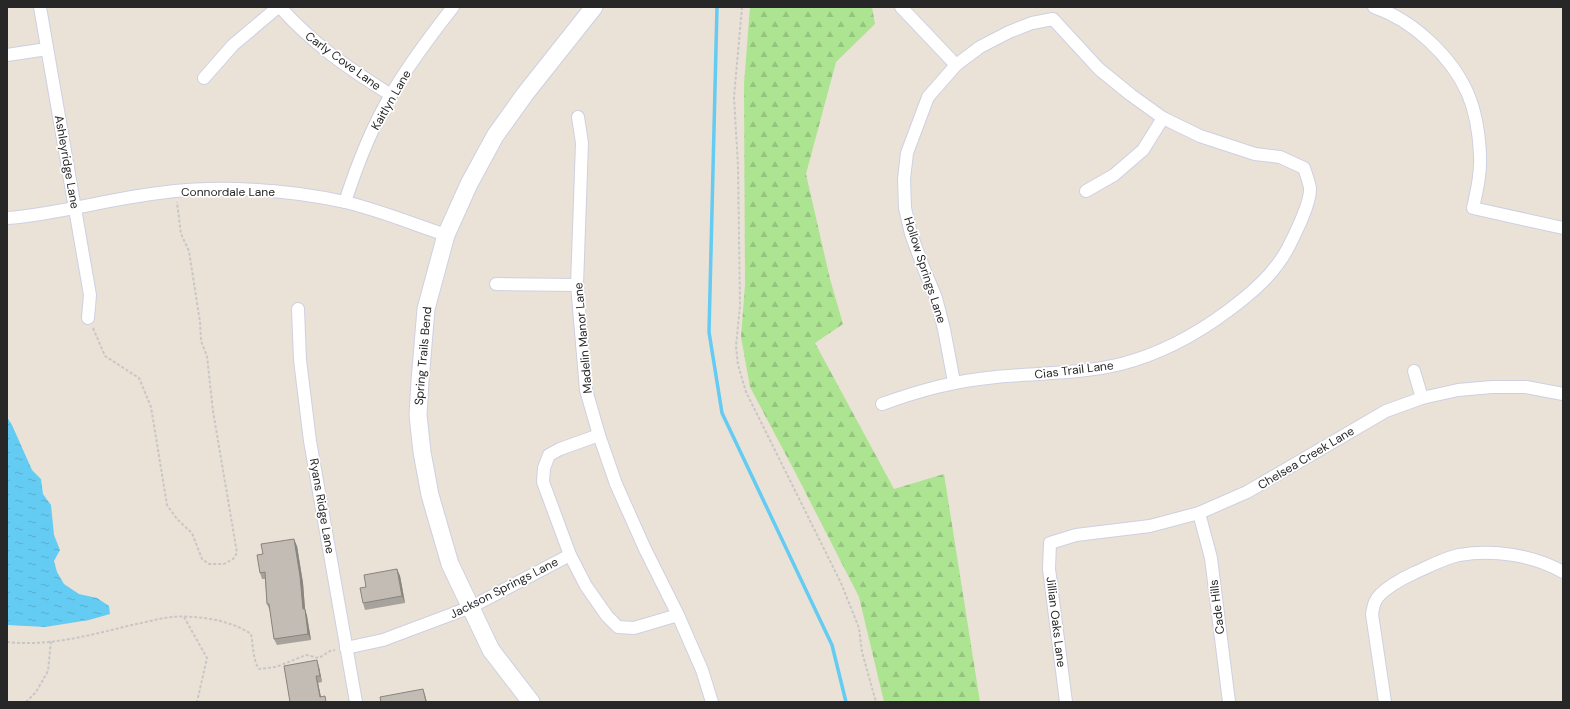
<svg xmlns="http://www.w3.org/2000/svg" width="1570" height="709" font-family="'DM Sans',sans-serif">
  <defs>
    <pattern id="forest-firs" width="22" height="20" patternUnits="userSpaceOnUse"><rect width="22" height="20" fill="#ace491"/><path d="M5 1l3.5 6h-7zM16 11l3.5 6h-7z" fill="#94c47d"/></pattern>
    <pattern id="water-ripples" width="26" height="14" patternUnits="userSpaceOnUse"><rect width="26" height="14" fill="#64cbf2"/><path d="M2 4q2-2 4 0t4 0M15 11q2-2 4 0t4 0" fill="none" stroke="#57aed0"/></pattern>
  </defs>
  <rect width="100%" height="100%" fill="#ebe2d7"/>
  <!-- forest -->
  <path fill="url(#forest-firs)" d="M750,7H872L875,24L836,62L806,174L830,279L843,324L815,343L894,489L944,474L980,702H884L859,597L795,472L750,387L741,337L745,285L744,84Z"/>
  <!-- water -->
  <path fill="url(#water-ripples)" d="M7,417L12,425L32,470L41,479L43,494L51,505L54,535L60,550L54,561L57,572L64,584L79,594L97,598L109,606L110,614L89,620L45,627L7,625Z"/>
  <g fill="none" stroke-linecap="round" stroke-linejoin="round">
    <!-- stream -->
    <path stroke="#64cbf2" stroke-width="3.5" d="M717,7L709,332L722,413L832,645L846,702"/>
    <!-- street casing -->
    <g stroke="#cdd0e1" stroke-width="14">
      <g id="street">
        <path d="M40,7L90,295L88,318"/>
        <path d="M280,7C313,44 349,69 391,95"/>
        <path d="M901,7L956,65"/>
        <path d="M1374,7C1413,20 1452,57 1468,94C1476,113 1479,134 1480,154C1481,173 1477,190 1473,208L1563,228"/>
        <path d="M7,55L47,49"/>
        <path d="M204,78L233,45L278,7"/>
        <path d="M578,117L582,143L577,285L586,390L599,435L616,484L645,549L678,615L702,670L712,702"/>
        <path d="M1086,191L1114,175L1143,150L1163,118"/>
        <path d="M345,202C357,165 371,128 391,95C409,64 431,35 453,7"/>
        <path d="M7,218C58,214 108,199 159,193C219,185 286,189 345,202C379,210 413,224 446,235"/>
        <path d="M496,284L577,285"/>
        <path d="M298,309L300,360L310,441L356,702"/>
        <path d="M1414,371L1422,398"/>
        <path d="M882,404C921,390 954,381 996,377C1038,373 1080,374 1121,364C1160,354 1197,334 1229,310C1253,292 1274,274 1288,248C1295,234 1311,203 1310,188C1309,182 1306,174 1304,168L1280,157L1255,154L1200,136L1163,118L1131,95L1099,69L1053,19L1032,23L1009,32L980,47L956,65L928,97L907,153L904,179L905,208L911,234L924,269L936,298L944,329L954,382"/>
        <path d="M599,435L560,449L549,455L544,468L543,482L570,555L586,586L607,616L618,627L634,628L678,615"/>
        <path d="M1199,513L1211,558L1229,702"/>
        <path d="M346,648L383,640L471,607L570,555"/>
        <path d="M1066,702L1049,569L1050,543L1076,535L1150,526L1199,513L1247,492L1386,411L1422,398L1458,390L1492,387H1526L1563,394"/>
        <path d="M1385,702L1372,614C1373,610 1373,606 1375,602C1379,591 1403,578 1414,573C1428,567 1444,558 1459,555C1493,549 1533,555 1563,572"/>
      </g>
    </g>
    <!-- secondary casing -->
    <g stroke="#cdd0e1" stroke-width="19">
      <path id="secondary" d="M531,702L491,650L450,564L430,495L422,452L418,415L420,381L426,309L446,235L469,184L495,136L525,94L594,7"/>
    </g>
    <!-- path -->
    <g stroke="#c7c7c7" stroke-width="2" stroke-dasharray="3 2" stroke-linecap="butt">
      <path d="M742,7L734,97L738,166L740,306L736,346L738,365L746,392L841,583L859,628L862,652L876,702"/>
      <path d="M93,328L105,356L139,378L151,407L167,505L177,519L192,533L202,559L209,564H224L233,559L237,553L213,411L207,356L201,341L200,322L189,251L181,234L177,202"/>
      <path d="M184,617L207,658L197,702"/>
      <path d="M7,642C51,647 94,634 136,624C148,622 160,618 172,617C196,615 231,620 251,634C253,645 253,660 259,669L276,667L306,655L319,658L330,651L335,650"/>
      <path d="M26,702L36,692L48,671L51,641"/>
    </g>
    <!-- street -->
    <use href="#street" stroke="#fff" stroke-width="12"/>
    <!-- secondary -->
    <use href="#secondary" stroke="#fff" stroke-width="17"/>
  </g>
  <!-- wall -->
  <g fill="#a7a29b">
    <path d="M297,546L303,583L305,609L307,616L311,640L277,645L274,639L270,611L267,604L265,579H262L260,573Z"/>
    <path d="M397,569L400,576L405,603L365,610L363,603L366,587Z"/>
    <path d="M319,667L322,682L318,683L321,697L290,702Z"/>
  </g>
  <!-- shaded-wall -->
  <g fill="#88847e">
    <path d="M294,539L297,546L303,583L305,609L307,616L311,640L308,634L303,609Z"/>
    <path d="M397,569L400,576L405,603L402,596Z"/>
    <path d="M317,660L319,667L322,682L320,676Z"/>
    <path d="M316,676L318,683L322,702L320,697Z"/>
    <path d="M423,689L425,695L427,702H426Z"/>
  </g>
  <!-- building -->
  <g fill="#c2bcb4" stroke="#88847e">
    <path d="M294,539L300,576L303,609H305L308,634L274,639L269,604H267L265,572L260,573L257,555L263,554L261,544Z"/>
    <path d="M397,569L402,596L363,603L360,588L366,587L364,575Z"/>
    <path d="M317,660L320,676H316L320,697L325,696L326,702H290L284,666Z"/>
    <path d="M423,689L426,702H381L380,697Z"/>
  </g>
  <g text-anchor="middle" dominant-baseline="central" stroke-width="3.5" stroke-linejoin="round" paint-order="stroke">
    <!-- street labels -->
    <g font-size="12" fill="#272727" stroke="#fff">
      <text transform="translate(343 61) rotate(36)">Carly Cove Lane</text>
      <text transform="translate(391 100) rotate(-60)">Kaitlyn Lane</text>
      <text transform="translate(67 162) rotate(80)">Ashleyridge Lane</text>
      <text x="228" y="192">Connordale Lane</text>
      <text transform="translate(925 270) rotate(72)">Hollow Springs Lane</text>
      <text transform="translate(583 338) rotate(-95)">Madelin Manor Lane</text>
      <text transform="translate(423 356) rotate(-85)">Spring Trails Bend</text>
      <text transform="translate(1074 370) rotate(-7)">Cias Trail Lane</text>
      <text transform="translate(1306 458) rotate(-31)">Chelsea Creek Lane</text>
      <text transform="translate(322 506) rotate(80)">Ryans Ridge Lane</text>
      <text transform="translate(504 588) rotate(-27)">Jackson Springs Lane</text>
      <text transform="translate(1217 607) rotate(-97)">Cade Hills</text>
      <text transform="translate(1056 622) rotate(83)">Jillian Oaks Lane</text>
    </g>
  </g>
  <!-- border -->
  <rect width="1570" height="709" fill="none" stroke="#272727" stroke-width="16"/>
</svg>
